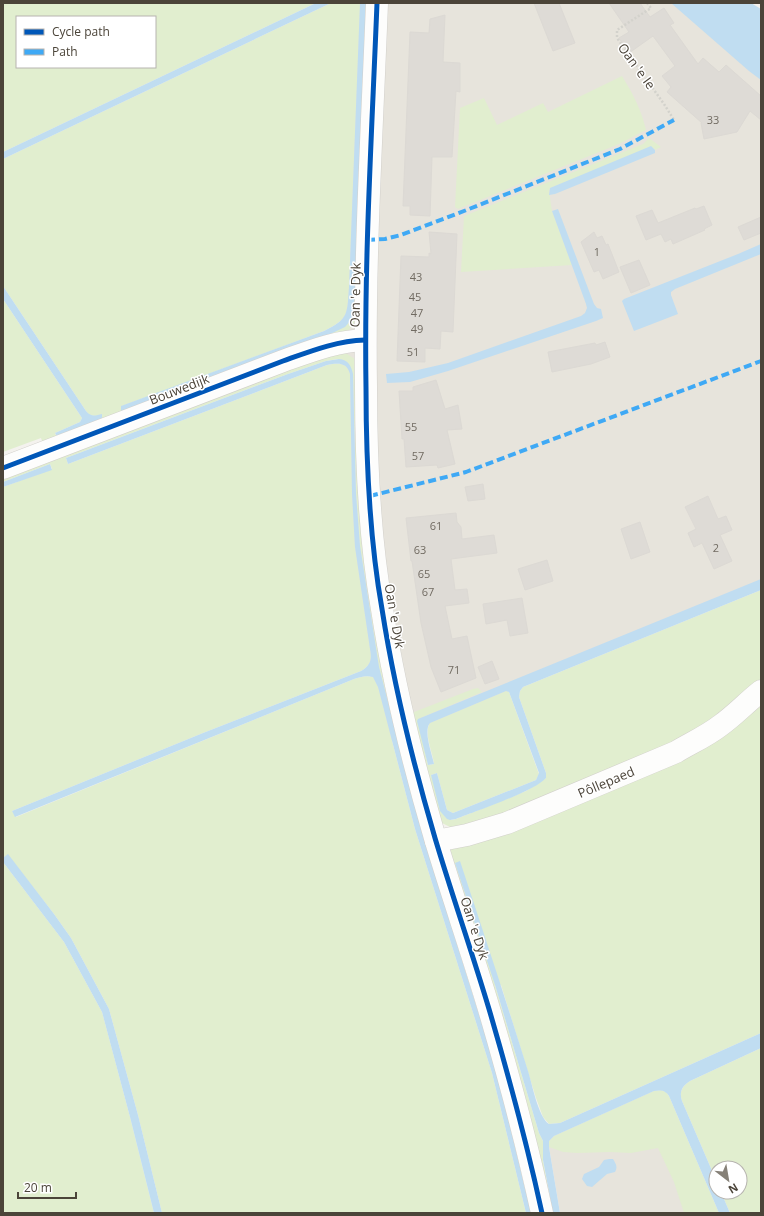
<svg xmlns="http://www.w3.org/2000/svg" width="764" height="1216" font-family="'Open Sans',sans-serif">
  <rect width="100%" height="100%" fill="#f4f2ee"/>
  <!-- residential -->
  <g fill="#e7e4dc">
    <path d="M337,3H685L761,71V586L388,742L342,571Z"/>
    <path d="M654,1091L719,1213H560L549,1147V1141L554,1136Z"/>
  </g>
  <!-- green -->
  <g fill="#e1eecf" fill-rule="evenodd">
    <path d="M3,3H316L3,152ZM17,17H155V67H17Z"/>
    <path d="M331,3H360V7L349,287C347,314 349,319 324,331L122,406L121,413L326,336L352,318L356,288L366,3H370L357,320L346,333L43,444L41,438L3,452V299L82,418L80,422L55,433L57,438L95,416L89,415L86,411L3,286V159Z"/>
    <path d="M622,76C633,94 641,109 646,130L619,144L458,209L455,207L460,108L484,98L497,125L543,103L548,112Z"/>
    <path d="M649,138L661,147L655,150L654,148L550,188L549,191L552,211L572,265L461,272L464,216L638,146L643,144Z"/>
    <path d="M344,352L355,359L366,519L497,1071L420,826L379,667L360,546L356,494L353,374L349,364L344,360L338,359L326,361L288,374L66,458L68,464L327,365C338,363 347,362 350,374L352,494L355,547L370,649C372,659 371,665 361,671L203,733L12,811L16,817L354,679C360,677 366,675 373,677L378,687L415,829L492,1073L526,1213H162L138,1115L109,1009L71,938L54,914L8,855L3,858V487L52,469L50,464L3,482V475L324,353Z"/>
    <path d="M761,590V684L717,723L506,818L452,828L440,822L409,714L473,689L478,688L482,692L418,719L428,765L434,764C433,753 423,732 430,723L506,691L509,692L539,774L536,780L453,813L447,810L437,773L431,775L451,820L456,819L526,791L546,778V773L519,697L520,691L523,687Z"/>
    <path d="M761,697V1033L560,1123L549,1124L543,1117L536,1098L501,985H495L539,1133L543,1141V1160L553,1213H546L448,852L453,848L469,843Z"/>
    <path d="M3,862L64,942L102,1012L130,1117L154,1213H3Z"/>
    <path d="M761,1048V1213H730L721,1192H740V1168H716V1180L682,1101C679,1092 682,1086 690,1081Z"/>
    <path d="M661,1090L666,1092L669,1096L719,1213H684L674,1182L658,1148L631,1153L610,1152L577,1153L563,1152L549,1147V1141L554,1136L654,1091Z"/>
  </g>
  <!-- water -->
  <g fill="#c0ddf1">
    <path d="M316,3H331L3,159V152Z"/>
    <path d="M360,3H366L356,288L352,319L345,327L326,336L121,413V406L324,331C349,319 347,314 349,287Z"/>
    <path d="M671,3H751L761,9V80L749,71Z"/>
    <path d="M651,146L655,150V153L555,194L549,195L550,188Z"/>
    <path d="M558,209L594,304L597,308L601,309L603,318L596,321L448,371L410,382L387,383L386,374L409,372L448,363L581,316L585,313L587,308L586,304L552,211Z"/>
    <path d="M761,244V254L675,289L671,292V295L678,314L634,331L622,301L624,299L738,254Z"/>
    <path d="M3,286L86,411C91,417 95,416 102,414V420L58,438L55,433L80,422L82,418L3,299Z"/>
    <path d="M339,359C348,360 351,365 353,374L356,494L360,546L379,667L420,826L497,1072L531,1213H526L492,1073L415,829L378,687L373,677C366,675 360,677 354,679L15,817L12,811L203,733L361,671C371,665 372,659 370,649L355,547L352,494L350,374C347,362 338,363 327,365L68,464L66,458L288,374L326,361Z"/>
    <path d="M50,464L52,470L3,487V482Z"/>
    <path d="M761,579V590L523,687L520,691L519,697L546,773V778C535,791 476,811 456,819L450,820L447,819L440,811L431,775L437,773L447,810L453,813L536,780L539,773L509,692L506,691L430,723C423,731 432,753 434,764L428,765L417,721L418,719Z"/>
    <path d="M8,854L54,914L71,938L109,1009L138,1115L162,1213H154L130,1117L102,1012L64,942L3,862V858Z"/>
    <path d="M460,861C483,931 506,1000 528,1071C532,1083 538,1117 549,1124L560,1123L761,1033V1048L690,1081C682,1086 679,1092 682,1101L716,1180V1192H721L730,1213H719L669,1096C665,1090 661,1090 654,1091L554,1136L549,1141V1147L560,1213H553L543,1160V1141L539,1133L495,985L455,863Z"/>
    <path d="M609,1159H613C616,1164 618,1167 615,1172L607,1174L592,1187L587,1186L582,1179L584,1174L599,1167L604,1160Z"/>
  </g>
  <!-- building -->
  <g fill="#dedbd6" stroke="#dcd9d4">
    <path d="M534,3H559L575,43L553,51Z"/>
    <path d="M609,3H640L650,17L664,8L674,23L670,25L698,64L703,58L719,72L726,65L761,96V120L750,111L737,132L704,139L701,123H702L667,92L671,87L662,76L675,66L653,36L629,53L619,38L629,32Z"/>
    <path d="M445,15L443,62L460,63V92L456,91L452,157H432L430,216L410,215V206H403L410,32L429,33L430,19Z"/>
    <path d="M704,206L712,225L704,229L705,230L673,244L671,239L665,242L661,234L646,240L636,216L652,210L658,223L695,208L696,209Z"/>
    <path d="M761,217V233L744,240L738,227Z"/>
    <path d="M429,232L457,234L453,332L441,331L440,349L425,348V362L397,361L401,256L429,257V253L431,254Z"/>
    <path d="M594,232L597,238L602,236L606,245L608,244L619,272L603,279L599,270L594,272L581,242Z"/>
    <path d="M639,260L650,285L631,293L620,267Z"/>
    <path d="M605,342L610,357L591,364L552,372L548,352L595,343L596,345Z"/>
    <path d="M436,380L445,409L458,405L462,429L447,430L455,464L438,468L437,465L406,467L404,439H402L399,391H413V387Z"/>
    <path d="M483,484L485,499L468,501L465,487Z"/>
    <path d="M708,496L718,519L726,516L732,530L720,535L732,561L714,569L702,543L694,547L688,533L696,529L685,507Z"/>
    <path d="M456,513L457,522L461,527L462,539L494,535L497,553L451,559L455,590L467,589L469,603L445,606L452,639L467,636L476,678L441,692L431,667L421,623L412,561H411L406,518Z"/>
    <path d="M640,522L650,552L631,559L621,529Z"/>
    <path d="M547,560L553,581L525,590L518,569Z"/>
    <path d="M522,598L528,633L510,636L507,620L486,624L483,604Z"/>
    <path d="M492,661L499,679L485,684L478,667Z"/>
  </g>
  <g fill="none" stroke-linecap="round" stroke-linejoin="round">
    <!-- minor casing -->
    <g stroke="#d2d0cb" stroke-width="23">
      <g id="minor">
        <path d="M377,3C372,131 364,259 366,387C366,461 369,536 382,609C394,686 413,763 435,838C452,895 472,952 489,1009C509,1077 527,1144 542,1213"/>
        <path d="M3,468L283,361C311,351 336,341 365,340"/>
        <path d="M436,841L467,835L507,823L676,752C691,743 707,736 721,725C735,715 747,702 761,691"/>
      </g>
    </g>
    <!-- path -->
    <path stroke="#d3d2cc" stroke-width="2.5" stroke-dasharray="2 2" stroke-linecap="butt" d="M647,3L651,8L617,30V38L664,104L674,120"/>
    <!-- minor -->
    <use href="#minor" stroke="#fdfdfc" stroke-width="22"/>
    <!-- quiet -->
    <g stroke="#3fa9f5" stroke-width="4" stroke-dasharray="8 4" stroke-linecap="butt">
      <path d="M367,240L385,239L401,235L464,211L620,149L674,120"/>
      <path d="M370,496L466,472L761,361"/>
    </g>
    <!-- cycleway casing -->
    <g stroke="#fff" stroke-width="8">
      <g id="cycleway">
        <path d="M377,3C372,131 364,259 366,387C366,461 369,536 382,609C394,686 413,763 435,838C452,895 472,952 489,1009C509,1077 527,1144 542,1213"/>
        <path d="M3,468L283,361C311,351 336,341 365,340"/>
      </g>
    </g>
    <!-- cycleway -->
    <use href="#cycleway" stroke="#0057b8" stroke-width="5"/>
  </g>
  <g text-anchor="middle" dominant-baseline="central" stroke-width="3" stroke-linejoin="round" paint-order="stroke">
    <!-- number labels -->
    <g font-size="11" fill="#706a61">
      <text x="713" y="119">33</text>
      <text x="597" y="251">1</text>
      <text x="416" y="276">43</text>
      <text x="415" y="296">45</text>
      <text x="417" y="312">47</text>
      <text x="417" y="328">49</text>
      <text x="413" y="351">51</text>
      <text x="411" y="426">55</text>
      <text x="418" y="455">57</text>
      <text x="436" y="525">61</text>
      <text x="716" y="547">2</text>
      <text x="420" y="549">63</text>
      <text x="424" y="573">65</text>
      <text x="428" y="591">67</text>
      <text x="454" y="669">71</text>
    </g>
    <!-- street labels -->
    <g font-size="13" fill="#4b4439" stroke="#fff">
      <text transform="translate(637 66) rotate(54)">Oan 'e Ie</text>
      <text transform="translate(355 295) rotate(-89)">Oan 'e Dyk</text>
      <text transform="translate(179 389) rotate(-21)">Bouwedijk</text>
      <text transform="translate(395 616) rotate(80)">Oan 'e Dyk</text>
      <text transform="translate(606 782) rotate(-23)">Pôllepaed</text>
      <text transform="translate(475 928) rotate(72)">Oan 'e Dyk</text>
    </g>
  </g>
  <!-- border -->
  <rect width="764" height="1216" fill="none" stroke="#4b4439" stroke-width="8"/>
  <!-- legend -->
  <rect x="16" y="16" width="140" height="52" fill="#ffffff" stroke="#b7b4b0"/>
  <rect x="24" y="29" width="20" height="6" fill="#0057b8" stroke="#b7b4b0"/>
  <text x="52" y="36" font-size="12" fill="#4b4439">Cycle path</text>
  <rect x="24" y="49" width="20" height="6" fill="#3fa9f5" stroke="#b7b4b0"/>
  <text x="52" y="56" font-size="12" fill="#4b4439">Path</text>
  <!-- north arrow -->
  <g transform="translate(728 1180) rotate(149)"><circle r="19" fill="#ffffff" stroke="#b7b4b0"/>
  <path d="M0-3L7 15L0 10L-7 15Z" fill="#868178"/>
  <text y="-6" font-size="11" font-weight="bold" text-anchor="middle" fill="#4b4439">N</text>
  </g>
  <!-- scale -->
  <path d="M18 1192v6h58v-6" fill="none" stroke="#4b4439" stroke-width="2"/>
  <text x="24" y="1192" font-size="12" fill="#4b4439" stroke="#ffffff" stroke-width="3" paint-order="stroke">20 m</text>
</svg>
